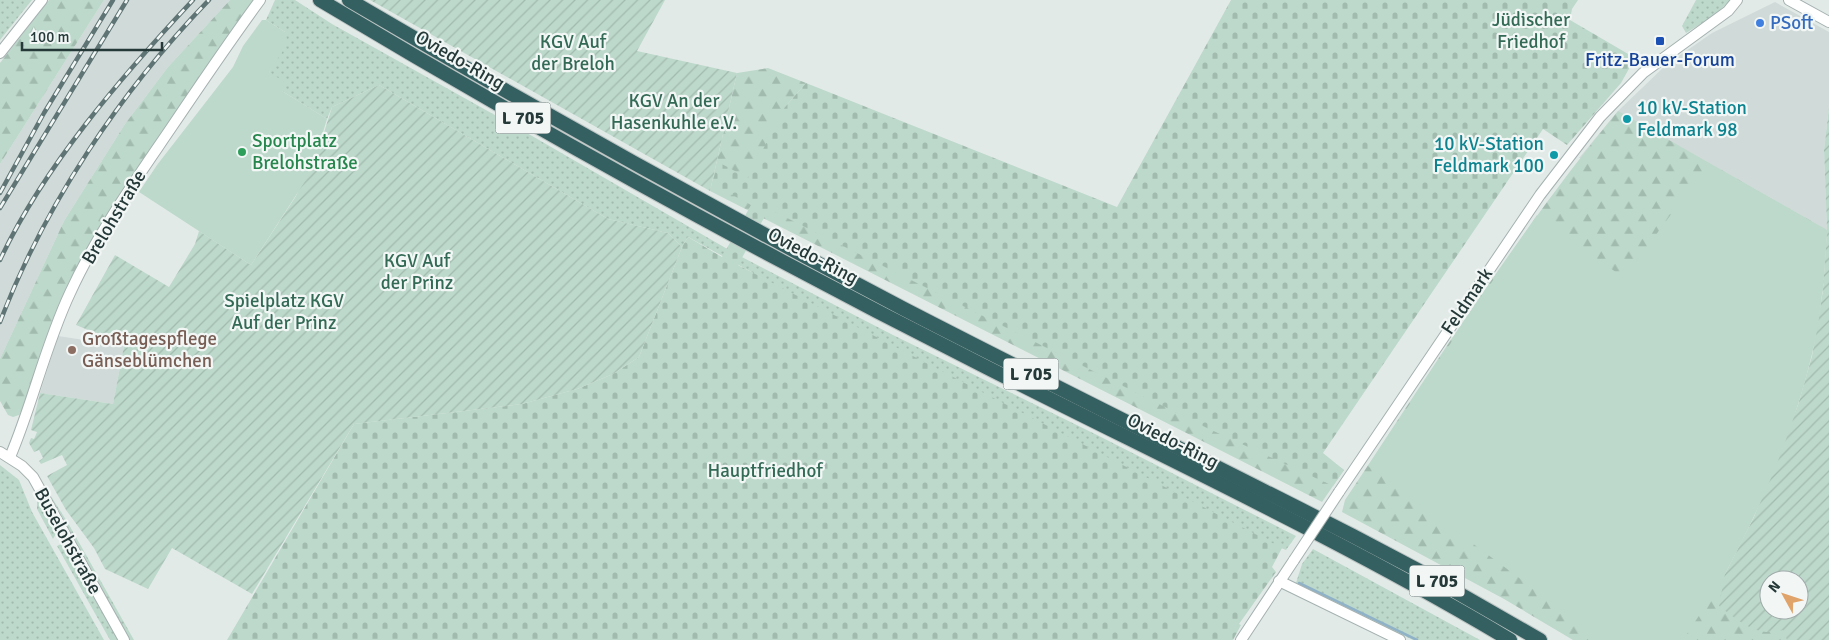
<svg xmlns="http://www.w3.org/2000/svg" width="1829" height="640" font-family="Signika,sans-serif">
  <defs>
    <pattern id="grass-dots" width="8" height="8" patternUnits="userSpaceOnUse" patternTransform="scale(1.25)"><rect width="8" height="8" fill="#bdd9cb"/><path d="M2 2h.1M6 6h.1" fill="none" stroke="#a2bbaf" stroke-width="1.8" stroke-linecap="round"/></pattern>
    <pattern id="forest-firs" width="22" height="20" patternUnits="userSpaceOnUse" patternTransform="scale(1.25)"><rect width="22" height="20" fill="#bdd9cb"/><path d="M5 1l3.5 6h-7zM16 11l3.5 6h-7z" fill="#a2bbaf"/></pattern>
    <pattern id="cemetery-stones" width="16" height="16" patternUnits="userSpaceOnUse" patternTransform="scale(1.25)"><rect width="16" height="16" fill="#bdd9cb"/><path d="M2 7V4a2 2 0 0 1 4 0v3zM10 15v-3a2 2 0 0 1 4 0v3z" fill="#a2bbaf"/></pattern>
    <pattern id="garden-furrows" width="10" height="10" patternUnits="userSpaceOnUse" patternTransform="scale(1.25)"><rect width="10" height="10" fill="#bdd9cb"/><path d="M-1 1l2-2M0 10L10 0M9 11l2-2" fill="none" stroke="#a2bbaf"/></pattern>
  </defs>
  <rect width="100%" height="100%" fill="#e2eae8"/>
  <!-- built -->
  <g fill="#d0dad8">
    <path d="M104,0H230L168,67L125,124L64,221L0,359V164Z"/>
    <path d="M1775,2L1829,32V106L1824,150L1827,230L1709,163L1579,158L1618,111L1666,65L1712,33Z"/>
    <path d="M58,336L124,346L113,404L40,393Z"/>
  </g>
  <!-- grass -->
  <g fill="url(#grass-dots)">
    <path d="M0,0H32L0,40Z"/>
    <path d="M275,0H295L332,24L520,129L736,254L893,335L1097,435L1296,536L1286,550L1281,548L1274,561L688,237L682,247L668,233L608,219L379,85L332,107L327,119L282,91L269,72L285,32L266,20Z"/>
    <path d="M1696,0H1731L1712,17L1686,33L1682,26Z"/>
    <path d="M0,465L19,480L32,512L104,640H0Z"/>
    <path d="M47,490L68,523L134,640H130Z"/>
    <path d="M37,496L57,532L53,539L37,509Z"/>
    <path d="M63,543L118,640H110L57,546Z"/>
    <path d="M1313,549L1480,640H1413L1296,583L1302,564Z"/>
  </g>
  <!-- forest -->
  <g fill="url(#forest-firs)">
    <path d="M49,0H104L0,164V63Z"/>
    <path d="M230,0H254L101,224L65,292L24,407L19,415L13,417L8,415L0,401V359L64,221L125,124L168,67Z"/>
    <path d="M768,68L806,83L785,107L1344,470L1322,502L710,191L737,73Z"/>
    <path d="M1618,111L1827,230L1823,290L1725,574L1783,629L1788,640H1573L1504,599L1342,512L1345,500C1433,368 1517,233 1618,111Z"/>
  </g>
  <!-- cemetery -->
  <path fill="url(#cemetery-stones)" d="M1231,0H1578L1572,9L1570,20L1635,58L1621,83L1567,145L1543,129L1323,453L1344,470L1333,486L1207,428L769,209L738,265L1282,548L1272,567L1276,572L1239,624L1241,625L1233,640H227L354,424L522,404L577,389L613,374L639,357L682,247L688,237L722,257L751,205L712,184L718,162L748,178L785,107L806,83L1117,207Z"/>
  <!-- garden -->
  <g fill="url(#garden-furrows)" fill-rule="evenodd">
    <path d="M370,0H665L637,51L737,73L710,191Z"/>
    <path d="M379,85L608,219L668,233L682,247L639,357L613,374L577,389L522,404L354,424L252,594L172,548L148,589L105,569L94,548L66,510L47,476L67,465L62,455L41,464L39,461L43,458L39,450L34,452L29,443L31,438L34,439L37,432L31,430L40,393L113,404L124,346L105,343V337L76,325L115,255L169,287L195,244L199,231L251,265L296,196L322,139L332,107Z"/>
    <path d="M1829,107V640H1787L1783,630C1757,638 1739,621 1719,606L1725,574L1754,517L1798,405L1812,356L1823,290L1827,230L1824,150ZM1769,580H1799V610H1769Z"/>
  </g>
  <!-- pitch -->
  <g fill="#bdd9cb">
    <path d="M262,20H266L285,32L288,43L269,72L286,83L282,91L327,119L311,172L251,265L139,192L157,165L233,67L243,46Z"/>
    <path d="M1709,163L1827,230C1824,273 1822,316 1811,358C1793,432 1762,505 1726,572C1713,596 1697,618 1683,640H1603L1368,466L1537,215L1624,278Z"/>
  </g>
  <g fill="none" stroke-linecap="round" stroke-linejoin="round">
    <!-- stream -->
    <path stroke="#90b2c8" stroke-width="2.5" d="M1299,583L1417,640"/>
    <!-- minor casing -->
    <g stroke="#a5b1b0" stroke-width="12">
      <g id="minor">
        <path d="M1789,0L1829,22"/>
        <path d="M0,53L42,0"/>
        <path d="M0,452L22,466L33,477L124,640"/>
        <path d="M10,457C33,403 45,346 70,293C97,234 135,181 171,128C200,85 229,42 260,0"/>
        <path d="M1339,492L1540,195L1600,117L1643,73L1728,11L1737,0"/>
        <path d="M1279,581L1400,640"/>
        <path d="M1241,640L1294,560"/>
      </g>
    </g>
    <!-- highway casing -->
    <g stroke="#bdc4c3" stroke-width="16">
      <g id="highway">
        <path d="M320,0C537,130 760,253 986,367C1161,456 1341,539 1510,640"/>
        <path d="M349,0C531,107 716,210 904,309C1053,386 1204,460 1353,536L1425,574L1540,640"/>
      </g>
    </g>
    <!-- minor -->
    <use href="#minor" stroke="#fff" stroke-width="10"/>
    <!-- highway -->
    <use href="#highway" stroke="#346061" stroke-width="14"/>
    <!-- rail casing -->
    <g stroke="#5f7474" stroke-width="4.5">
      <g id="rail">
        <path d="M0,193L44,113L113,0"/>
        <path d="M0,208L127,0"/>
        <path d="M0,260C44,166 122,76 193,0"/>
        <path d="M0,322C45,204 121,91 209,0"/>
      </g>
    </g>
    <!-- rail -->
    <use href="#rail" stroke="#f2f7f6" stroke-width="2.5" stroke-dasharray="8" stroke-linecap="butt"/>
    <!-- minor-bridge casing -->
    <g stroke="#a5b1b0" stroke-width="12" stroke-linecap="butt">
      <path id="minor-bridge" d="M1294,560L1339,492"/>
    </g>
    <!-- minor-bridge -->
    <use href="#minor-bridge" stroke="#fff" stroke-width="10"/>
  </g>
  <!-- markers -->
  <circle fill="#3f7fe0" stroke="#f2f7f6" stroke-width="2" cx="1760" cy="23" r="5"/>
  <rect fill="#1a4fb4" stroke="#f2f7f6" stroke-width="2" x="1655" y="36" width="10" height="10" rx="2.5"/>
  <g fill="#0f9aa8" stroke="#f2f7f6" stroke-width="2">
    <circle cx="1627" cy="119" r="5"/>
    <circle cx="1554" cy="155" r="5"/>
  </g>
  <circle fill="#2e9e5b" stroke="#f2f7f6" stroke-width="2" cx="242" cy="152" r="5"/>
  <circle fill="#8d6e63" stroke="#f2f7f6" stroke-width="2" cx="72" cy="350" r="5"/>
  <g text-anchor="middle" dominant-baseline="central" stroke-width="4.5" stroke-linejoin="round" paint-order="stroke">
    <!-- shield labels -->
    <g fill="#f2f7f6" stroke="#627271" stroke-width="1">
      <rect x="495.5" y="102.5" width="55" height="31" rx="4"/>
      <rect x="1003.5" y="358.5" width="55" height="31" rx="4"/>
      <rect x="1409.5" y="565.5" width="55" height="31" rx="4"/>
    </g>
    <g font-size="18" font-weight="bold" fill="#243938">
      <text x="523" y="118">L 705</text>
      <text x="1031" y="374">L 705</text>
      <text x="1437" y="581">L 705</text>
    </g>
    <!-- park labels -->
    <g font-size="19" fill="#336a56" stroke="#f2f7f6">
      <text x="1531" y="20">Jüdischer<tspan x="1531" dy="22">Friedhof</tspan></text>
      <text x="573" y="42">KGV Auf<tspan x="573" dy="22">der Breloh</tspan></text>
      <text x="674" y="101">KGV An der<tspan x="674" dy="22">Hasenkuhle e.V.</tspan></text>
      <text x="417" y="261">KGV Auf<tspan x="417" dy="22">der Prinz</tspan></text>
      <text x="284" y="301">Spielplatz KGV<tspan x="284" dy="22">Auf der Prinz</tspan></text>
      <text x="765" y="471">Hauptfriedhof</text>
    </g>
    <!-- shop labels -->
    <g font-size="19" fill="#366cbe" stroke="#f2f7f6" text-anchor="start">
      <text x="1770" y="23">PSoft</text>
    </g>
    <!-- street labels -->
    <g font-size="19" fill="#243938" stroke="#f2f7f6">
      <text transform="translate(460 60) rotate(30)">Oviedo-Ring</text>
      <text transform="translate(114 217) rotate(-59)">Brelohstraße</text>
      <text transform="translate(813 256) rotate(28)">Oviedo-Ring</text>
      <text transform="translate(1467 301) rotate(-56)">Feldmark</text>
      <text transform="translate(1173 441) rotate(27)">Oviedo-Ring</text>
      <text transform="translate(68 541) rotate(61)">Buselohstraße</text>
    </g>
    <!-- transit labels -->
    <g font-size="19" fill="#164399" stroke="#f2f7f6">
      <text x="1660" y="60">Fritz-Bauer-Forum</text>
    </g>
    <!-- culture labels -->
    <g font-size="19" fill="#0d838f" stroke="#f2f7f6" text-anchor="start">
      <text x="1637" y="108">10 kV-Station<tspan x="1637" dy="22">Feldmark 98</tspan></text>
      <text x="1544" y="144" text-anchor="end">10 kV-Station<tspan x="1544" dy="22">Feldmark 100</tspan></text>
    </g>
    <!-- leisure labels -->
    <g font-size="19" fill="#27864d" stroke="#f2f7f6" text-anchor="start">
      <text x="252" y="141">Sportplatz<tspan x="252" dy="22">Brelohstraße</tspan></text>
    </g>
    <!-- education labels -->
    <g font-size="19" fill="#785e54" stroke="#f2f7f6" text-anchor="start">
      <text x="82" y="339">Großtagespflege<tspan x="82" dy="22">Gänseblümchen</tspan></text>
    </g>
  </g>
  <!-- north arrow -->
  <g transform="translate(1784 595) rotate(310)"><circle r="24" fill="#f2f7f6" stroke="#a0abaa"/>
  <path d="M0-4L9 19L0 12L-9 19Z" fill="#e0a36a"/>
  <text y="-8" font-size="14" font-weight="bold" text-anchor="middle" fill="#243938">N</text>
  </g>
  <!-- scale -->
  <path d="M22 42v8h140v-8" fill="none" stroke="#243938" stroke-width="2.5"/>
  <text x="30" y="42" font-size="15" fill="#243938" stroke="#f2f7f6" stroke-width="4" paint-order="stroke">100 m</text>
</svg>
